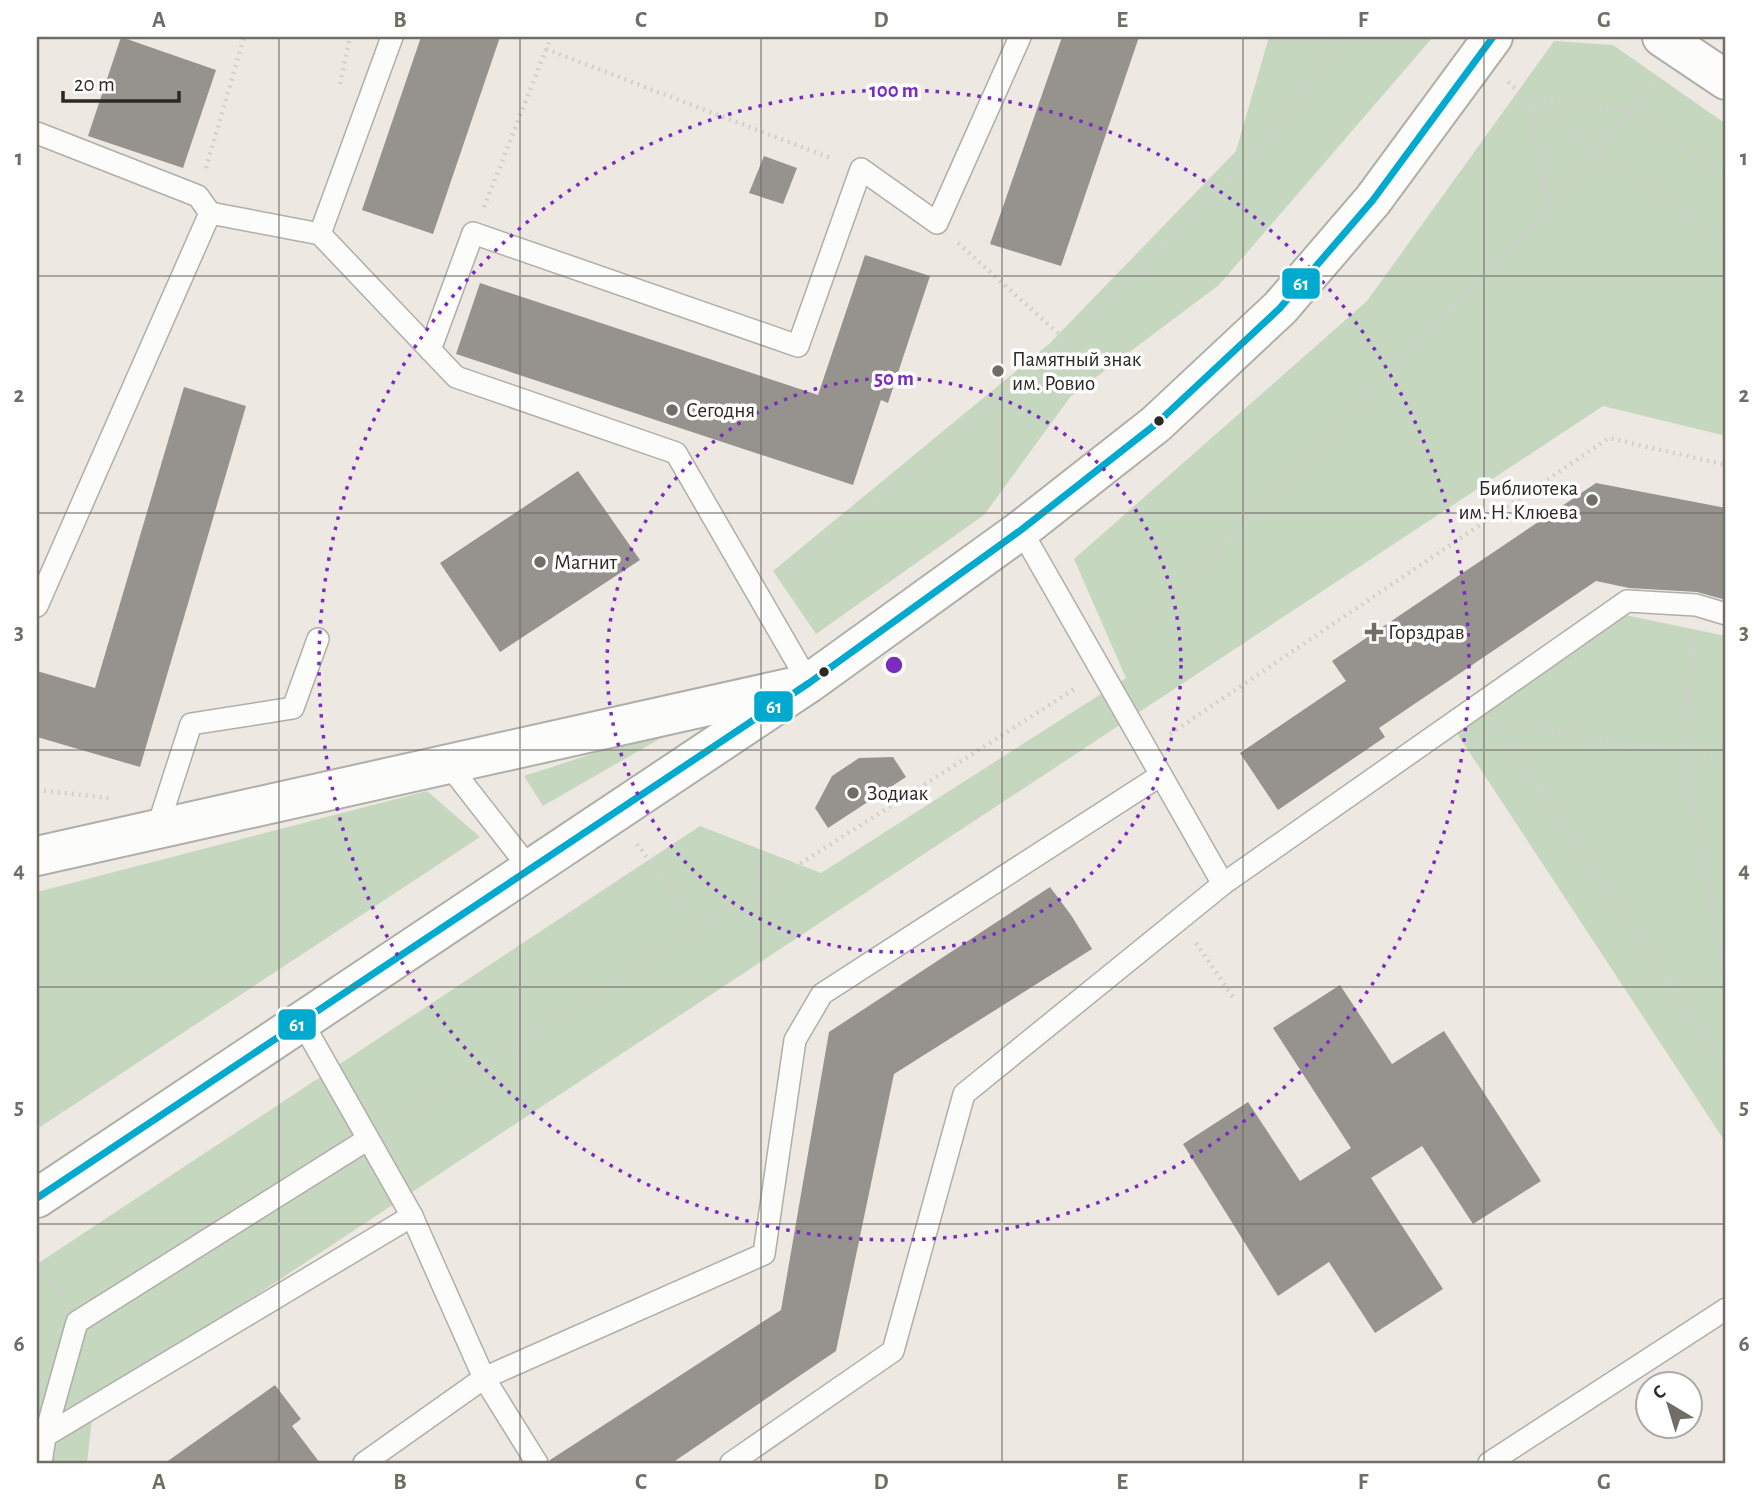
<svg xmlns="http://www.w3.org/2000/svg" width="1763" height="1500" font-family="'Alegreya Sans',sans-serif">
  <rect width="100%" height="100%" fill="#ede9e2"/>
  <!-- green -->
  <g fill="#c6d7c0">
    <path d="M1269,37H1433L1219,285L1071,396L984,515L816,634L773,571L1049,344L1236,151Z"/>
    <path d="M1554,41L1613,45L1726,124V436L1603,406L94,1402L87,1463H37V1264L700,826L821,873L1126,678L1074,559L1367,301Z"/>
    <path d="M1625,615L1726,636V1143L1452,726Z"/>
    <path d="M687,723L543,806L524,776Z"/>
    <path d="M427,791L480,837L37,1129V892Z"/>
  </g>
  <!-- building -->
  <g fill="#96938e">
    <path d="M121,37L216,70L183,168L88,136Z"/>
    <path d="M421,37H500L433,234L362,210Z"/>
    <path d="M1062,37H1139L1061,266L990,244Z"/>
    <path d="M764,156L797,168L783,204L749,193Z"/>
    <path d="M865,255L930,276L888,403L881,400L853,485L456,354L480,283L818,395Z"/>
    <path d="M184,387L246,406L140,767L37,737V671L95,688Z"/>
    <path d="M578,471L640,560L500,652L440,563Z"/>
    <path d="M1596,483L1726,508V600L1697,592L1629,588L1596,581L1379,728L1385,737L1278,810L1240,753L1346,681L1332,661Z"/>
    <path d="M893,757L906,777L828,828L815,808L832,776L859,758Z"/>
    <path d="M1050,887L1071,915L1092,949L894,1074L836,1351L672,1463H550V1460L781,1310L829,1032Z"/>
    <path d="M1340,985L1392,1064L1444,1031L1541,1181L1473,1224L1422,1146L1371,1178L1443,1289L1375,1333L1329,1262L1278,1296L1183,1144L1248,1102L1300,1181L1351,1148L1273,1028Z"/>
    <path d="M275,1385L301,1419L292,1426L320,1463H165Z"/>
  </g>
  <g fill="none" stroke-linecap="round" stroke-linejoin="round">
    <!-- lane casing -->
    <g stroke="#b0aea8" stroke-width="24">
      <g id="lane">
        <path d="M37,133L198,196L210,213"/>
        <path d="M320,234L392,37"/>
        <path d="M430,350L473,233L798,346L861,169L937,223L1020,37"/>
        <path d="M37,606L210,213L320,234L456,377L676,453L809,683"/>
        <path d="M448,764L530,869"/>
        <path d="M1161,775L1223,884L1627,601L1696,605L1726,614"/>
        <path d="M157,829L191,724L293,708L318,639"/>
        <path d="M302,1022L412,1216L484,1378L537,1463"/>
        <path d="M45,1436L412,1216"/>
        <path d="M41,1463L45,1436L77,1322L368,1139"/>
        <path d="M364,1463L484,1378L764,1254L795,1040L822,994L1161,775L1021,530"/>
        <path d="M731,1463L893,1351L964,1094L1223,884"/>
        <path d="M1489,1463L1726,1309"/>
      </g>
    </g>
    <!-- street casing -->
    <g stroke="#b0aea8" stroke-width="42">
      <g id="street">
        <path d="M1662,37L1726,80"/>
        <path d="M37,856L807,684"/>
      </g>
    </g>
    <!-- secondary casing -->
    <g stroke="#b0aea8" stroke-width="42">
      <path id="secondary" d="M37,1198L809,683L1021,530L1156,424L1280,308L1373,200L1493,37"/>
    </g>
    <!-- path -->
    <g stroke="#d1d0ce" stroke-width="4.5" stroke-dasharray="2 5" stroke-linecap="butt">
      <path d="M546,49L833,159"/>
      <path d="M1508,82L1528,100L1726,243"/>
      <path d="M340,84L350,37"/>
      <path d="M206,168L244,37"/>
      <path d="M484,207L551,37"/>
      <path d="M1548,208L1528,100L1632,110L1726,177"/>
      <path d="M958,243L1069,343"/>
      <path d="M780,577L1069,343L1266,140L1342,37"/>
      <path d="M1694,634L1684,754L1726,988"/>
      <path d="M1123,649L1548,209L1632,110L1656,77"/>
      <path d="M1503,724L1726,760"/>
      <path d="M1498,726L1726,1067"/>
      <path d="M1170,734L1609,438L1726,465"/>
      <path d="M37,790L109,798"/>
      <path d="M637,844L699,928"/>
      <path d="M1196,943L1235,1000"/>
      <path d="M393,1123L1076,688"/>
      <path d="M37,1257L62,1298"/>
    </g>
    <!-- lane -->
    <use href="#lane" stroke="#fcfcfb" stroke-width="21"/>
    <!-- street -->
    <use href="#street" stroke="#fcfcfb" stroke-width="38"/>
    <!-- secondary -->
    <use href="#secondary" stroke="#fcfcfb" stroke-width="38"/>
    <!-- bus-1 casing -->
    <g stroke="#fff" stroke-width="12">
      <path id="bus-1" d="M37,1198L809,683L1021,530L1156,424L1280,308L1373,200L1493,37"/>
    </g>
    <!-- bus-1 -->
    <use href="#bus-1" stroke="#00a9ce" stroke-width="7"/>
  </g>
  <!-- grid -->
  <path fill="none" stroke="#706c66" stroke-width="2" stroke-opacity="0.55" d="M279,37V1463M520,37V1463M761,37V1463M1002,37V1463M1243,37V1463M1484,37V1463M37,276H1726M37,513H1726M37,750H1726M37,987H1726M37,1224H1726"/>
  <!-- distance rings -->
  <g fill="none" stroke="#7b2cbf" stroke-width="3.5" stroke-dasharray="3.5 7">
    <circle cx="894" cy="665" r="287"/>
    <circle cx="894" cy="665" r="575"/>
  </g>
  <!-- markers -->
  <g fill="#706c66" stroke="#fff" stroke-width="2.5">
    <circle cx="998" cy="371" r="7"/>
    <circle cx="672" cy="410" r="7"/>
    <circle cx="1592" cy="500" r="7"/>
    <circle cx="540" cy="562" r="7"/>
    <path d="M1370.5 621.5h7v7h7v7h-7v7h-7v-7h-7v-7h7z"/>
    <circle cx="853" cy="793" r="7"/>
  </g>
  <g fill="#2c2924" stroke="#fff" stroke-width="2.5">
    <circle cx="1159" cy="421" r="6"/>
    <circle cx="824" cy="672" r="6"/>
  </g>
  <g text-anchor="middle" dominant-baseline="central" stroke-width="7" stroke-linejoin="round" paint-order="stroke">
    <!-- poi labels -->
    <g font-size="21" fill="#2c2924" stroke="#fff" text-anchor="start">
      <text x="1012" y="359">Памятный знак<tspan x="1012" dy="24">им. Ровио</tspan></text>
      <text x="686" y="410">Сегодня</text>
      <text x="1578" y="488" text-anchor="end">Библиотека<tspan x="1578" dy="24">им. Н. Клюева</tspan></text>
      <text x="554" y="562">Магнит</text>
      <text x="1388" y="632">Горздрав</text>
      <text x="867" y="793">Зодиак</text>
    </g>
  </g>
  <circle cx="894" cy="665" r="10" fill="#7b2cbf" stroke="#fff" stroke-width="3.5"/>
  <g font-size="21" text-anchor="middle" font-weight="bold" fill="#7b2cbf" stroke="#fff" stroke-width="7" stroke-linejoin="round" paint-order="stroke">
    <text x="894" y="97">100 m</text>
    <text x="894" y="385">50 m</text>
  </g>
  <g stroke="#fff" stroke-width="2.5">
    <rect x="1281" y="267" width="40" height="33" rx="7" fill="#00a9ce"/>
    <rect x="753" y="690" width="41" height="33" rx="7" fill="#00a9ce"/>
    <rect x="277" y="1008" width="40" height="33" rx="7" fill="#00a9ce"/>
  </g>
  <g font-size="19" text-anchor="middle" font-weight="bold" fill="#fff">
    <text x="1301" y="290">61</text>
    <text x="774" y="713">61</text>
    <text x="297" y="1031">61</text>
  </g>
  <!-- border -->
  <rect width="1763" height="1500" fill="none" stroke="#ffffff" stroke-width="77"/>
  <!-- north arrow -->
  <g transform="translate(1669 1405) rotate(322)"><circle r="33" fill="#ffffff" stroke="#aba9a7" stroke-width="2"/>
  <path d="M0-5L12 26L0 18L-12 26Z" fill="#706c66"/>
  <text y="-10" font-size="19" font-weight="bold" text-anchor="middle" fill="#2c2924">С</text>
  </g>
  <!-- scale -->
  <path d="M63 91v10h116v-10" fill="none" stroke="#2c2924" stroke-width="3.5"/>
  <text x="74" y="91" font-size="21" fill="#2c2924" stroke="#ffffff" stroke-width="5" paint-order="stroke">20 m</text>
  <rect x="38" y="38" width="1686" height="1424" fill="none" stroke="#706c66" stroke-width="2.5"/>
  <g font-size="23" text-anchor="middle" font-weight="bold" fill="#706c66">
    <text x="159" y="27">A</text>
    <text x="400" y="27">B</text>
    <text x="641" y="27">C</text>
    <text x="881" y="27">D</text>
    <text x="1122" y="27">E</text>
    <text x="1363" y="27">F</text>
    <text x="1604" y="27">G</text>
    <text x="19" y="165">1</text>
    <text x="1744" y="165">1</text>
    <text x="19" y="402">2</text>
    <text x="1744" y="402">2</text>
    <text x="19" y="639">3</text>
    <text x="1744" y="639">3</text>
    <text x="19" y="877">4</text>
    <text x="1744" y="877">4</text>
    <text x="19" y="1114">5</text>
    <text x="1744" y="1114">5</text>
    <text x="19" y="1351">6</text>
    <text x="1744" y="1351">6</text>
    <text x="159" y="1489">A</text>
    <text x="400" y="1489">B</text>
    <text x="641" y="1489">C</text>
    <text x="881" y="1489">D</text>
    <text x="1122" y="1489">E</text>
    <text x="1363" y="1489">F</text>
    <text x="1604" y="1489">G</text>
  </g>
</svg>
